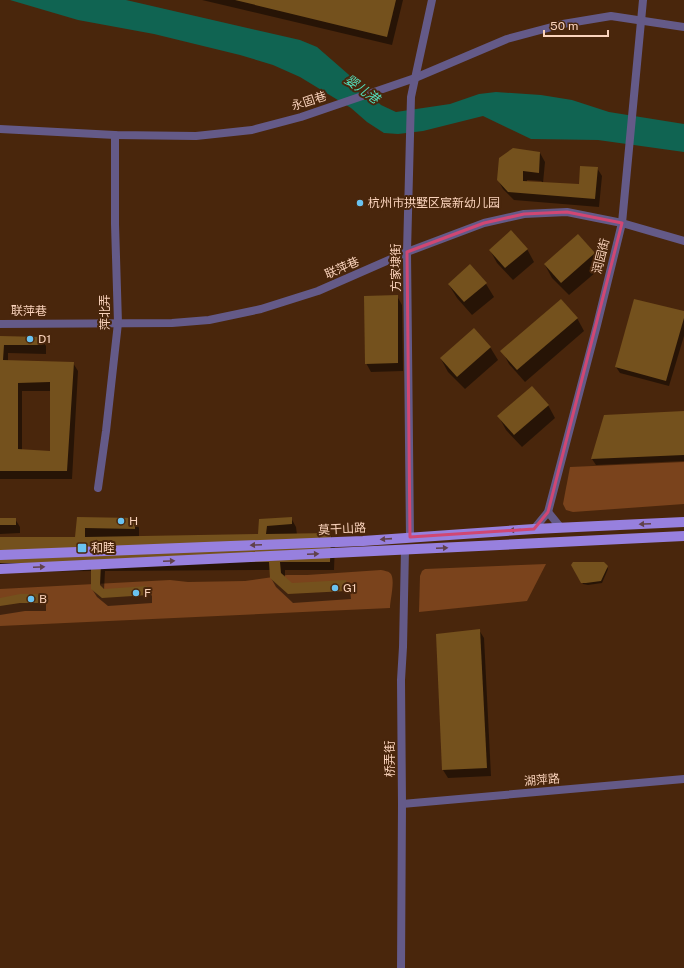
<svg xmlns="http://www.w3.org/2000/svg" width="684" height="968" font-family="'Public Sans','Noto Sans SC',sans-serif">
  <rect width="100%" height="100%" fill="#49260c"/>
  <!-- green -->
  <g fill="#7a431c">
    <path d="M684,462V504L573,512L566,510L563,504L570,467Z"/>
    <path d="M546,564L527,601L419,612L420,576L422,571L425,569Z"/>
    <path d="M381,570C385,571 388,571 390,573C396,578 390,600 390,608L0,626V589L170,580L188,582L245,581L287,575H307Z"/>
  </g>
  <!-- water -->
  <path fill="#106452" d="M10,0H126L300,40L317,47L348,74L381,105L396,112L450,104L479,94L496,92L541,95L572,100L609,112L684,124V152L598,140L531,139L483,116L423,131L398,134L384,133L367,122L351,108L300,77L273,65L240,55L154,34L78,20Z"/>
  <!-- shadow -->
  <g fill="#0007" fill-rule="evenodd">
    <path d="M202,0H403L392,45Z"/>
    <path d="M540,153L545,162L543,183L580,185L597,168L602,176L599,207L514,200L503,189L498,180ZM527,180L542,181L541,183L527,182Z"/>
    <path d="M527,249L534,262L513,280L497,263L490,250Z"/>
    <path d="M594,254L602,267L569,295L552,278L545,265Z"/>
    <path d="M470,266L486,284L494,297L472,315L457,298L449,285Z"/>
    <path d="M397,296L402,305L403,371L371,372L366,363Z"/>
    <path d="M684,312V336L669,386L620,373L616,367Z"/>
    <path d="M577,318L584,331L525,382L509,364L502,351Z"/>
    <path d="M0,337L41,338L46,346V354L8,353V361L73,363L78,371L72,479H0ZM22,391H51V452L22,450Z"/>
    <path d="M490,347L498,360L465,389L448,372L441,359Z"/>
    <path d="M548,405L555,418L522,447L506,430L499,417Z"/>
    <path d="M684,412V461L596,465L592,459Z"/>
    <path d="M78,518L134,519L139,528V537L259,535L260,520L291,518L296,527L297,535L330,534L335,543L334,570H285V578L292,584L346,582L350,590L351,599L293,603L276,587L271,578V570L105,571L104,590L147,587L152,596V603L108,606L97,597L92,589V571L0,572V538H76Z"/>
    <path d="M0,519H15L20,527V533L0,534Z"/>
    <path d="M573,565L607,567L608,569L602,583L588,585L583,584Z"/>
    <path d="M41,595L46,604V611H25L0,615V599Z"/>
    <path d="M479,630L484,638L491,776L448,778L443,770Z"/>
  </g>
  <!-- building -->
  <g fill="#74511d" fill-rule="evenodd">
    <path d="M235,0H396L387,37Z"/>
    <path d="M513,148L540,152L539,173L523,171V181L579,184L580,166L598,167L595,199L508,192L497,180L499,158Z"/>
    <path d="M511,230L528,249L505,268L489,250Z"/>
    <path d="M578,234L595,253L561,283L544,264Z"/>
    <path d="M470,264L487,283L464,302L448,284Z"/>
    <path d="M398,295V363L365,364L364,296Z"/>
    <path d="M561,299L578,318L517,370L500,351Z"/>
    <path d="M634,299L684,311V318L666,381L615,367Z"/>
    <path d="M474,328L491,347L457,377L440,358Z"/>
    <path d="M0,336L42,337V345H4L3,360L74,362L67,471H0ZM50,382V451L18,449V383Z"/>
    <path d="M532,386L549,405L514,435L497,416Z"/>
    <path d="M684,411V455L591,459L604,415Z"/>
    <path d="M77,517L135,518V529L85,528V537L258,534L259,519L292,517V524L267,526L266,534L331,533L330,562H280L281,573L292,583L346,580V591L288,594L270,578L269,562L101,563L100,585L104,589L147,586L148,595L102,598L91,589V563H0V537H75Z"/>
    <rect x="0" y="518" width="16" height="7"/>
    <path d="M573,562H604L608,566L601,581L586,583H581L571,565Z"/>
    <path d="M20,594H42V603H20L0,606V598Z"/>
    <path d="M480,629L487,768L442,770L436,634Z"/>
  </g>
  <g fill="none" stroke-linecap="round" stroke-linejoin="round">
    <!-- minor -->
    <g stroke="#645a88" stroke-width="8">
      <path d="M0,129L115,135L196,136L252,130L301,117L415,78L507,39L563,24L611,16L684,27"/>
      <path d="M0,324L172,323L209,320L261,309L318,291L407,252L484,223L524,214L567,212L622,223L684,241"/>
      <path d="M98,488L106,431L118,323L115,224V135"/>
      <path d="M548,512L561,528"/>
      <path d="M534,529L548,512L597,325L622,223L643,0"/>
      <path d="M410,537L407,252L411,97L432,0"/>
      <path d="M402,804L684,779"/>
      <path d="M401,968L402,804L401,680L403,647L405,549"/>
    </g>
    <!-- major -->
    <g stroke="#9780de" stroke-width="10">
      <path d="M0,555L363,541L534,529L684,522"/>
      <path d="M0,569L684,536"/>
    </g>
  </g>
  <!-- one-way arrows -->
  <defs><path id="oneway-solid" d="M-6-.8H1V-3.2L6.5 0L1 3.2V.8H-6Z"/></defs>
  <g fill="#60414b">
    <use href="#oneway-solid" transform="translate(645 524) rotate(177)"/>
    <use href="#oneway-solid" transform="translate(515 530) rotate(176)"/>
    <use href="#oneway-solid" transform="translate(386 539) rotate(176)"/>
    <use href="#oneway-solid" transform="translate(256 545) rotate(178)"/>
    <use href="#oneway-solid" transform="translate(442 548) rotate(-3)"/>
    <use href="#oneway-solid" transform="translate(313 554) rotate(-3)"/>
    <use href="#oneway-solid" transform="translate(169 561) rotate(-3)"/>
    <use href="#oneway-solid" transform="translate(39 567) rotate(-3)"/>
  </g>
  <!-- marked area -->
  <path fill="none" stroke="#d04773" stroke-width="3" stroke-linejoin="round" d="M567,212L622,223L548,512L534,529L410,537L407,252L484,223L524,214Z"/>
  <!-- markers -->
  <g fill="#6ac3f1" stroke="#49260c" stroke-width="1.5">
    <circle cx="360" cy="203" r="4"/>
    <circle cx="30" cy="339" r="4"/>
    <circle cx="121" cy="521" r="4"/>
    <rect x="77" y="543" width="10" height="10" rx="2"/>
    <circle cx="335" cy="588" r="4"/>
    <circle cx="136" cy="593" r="4"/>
    <circle cx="31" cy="599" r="4"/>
  </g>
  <g text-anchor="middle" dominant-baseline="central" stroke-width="4" stroke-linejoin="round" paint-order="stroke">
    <!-- street labels -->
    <g font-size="12" fill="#fad3bc" stroke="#49260c">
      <text transform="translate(309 101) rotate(-18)">永固巷</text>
      <text transform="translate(601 256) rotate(-76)">润园街</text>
      <text transform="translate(342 268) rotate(-23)">联萍巷</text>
      <text transform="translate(396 268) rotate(-90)">方家埭街</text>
      <text x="29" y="311">联萍巷</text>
      <text transform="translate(105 312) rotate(-90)">萍北弄</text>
      <text transform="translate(342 529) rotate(-3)">莫干山路</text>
      <text transform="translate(390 759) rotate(-90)">桥弄街</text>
      <text transform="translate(542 780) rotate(-5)">湖萍路</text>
    </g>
    <!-- poi labels -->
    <g font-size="12" fill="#fad3bc" stroke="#49260c" text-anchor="start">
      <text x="368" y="203">杭州市拱墅区宸新幼儿园</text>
      <text x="38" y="339">D1</text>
      <text x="129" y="521">H</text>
      <text x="91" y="548">和睦</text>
      <text x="343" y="588">G1</text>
      <text x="144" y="593">F</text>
      <text x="39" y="599">B</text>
    </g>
    <!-- water labels -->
    <g font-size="13" font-style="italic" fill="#54e1be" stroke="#49260c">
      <text transform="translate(362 89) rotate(35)">婴儿港</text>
    </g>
  </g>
  <!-- scale -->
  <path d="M544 30v6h64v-6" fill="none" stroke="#fad3bc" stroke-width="2"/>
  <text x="550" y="30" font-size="12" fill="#fad3bc" stroke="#49260c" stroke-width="3" paint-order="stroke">50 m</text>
</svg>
